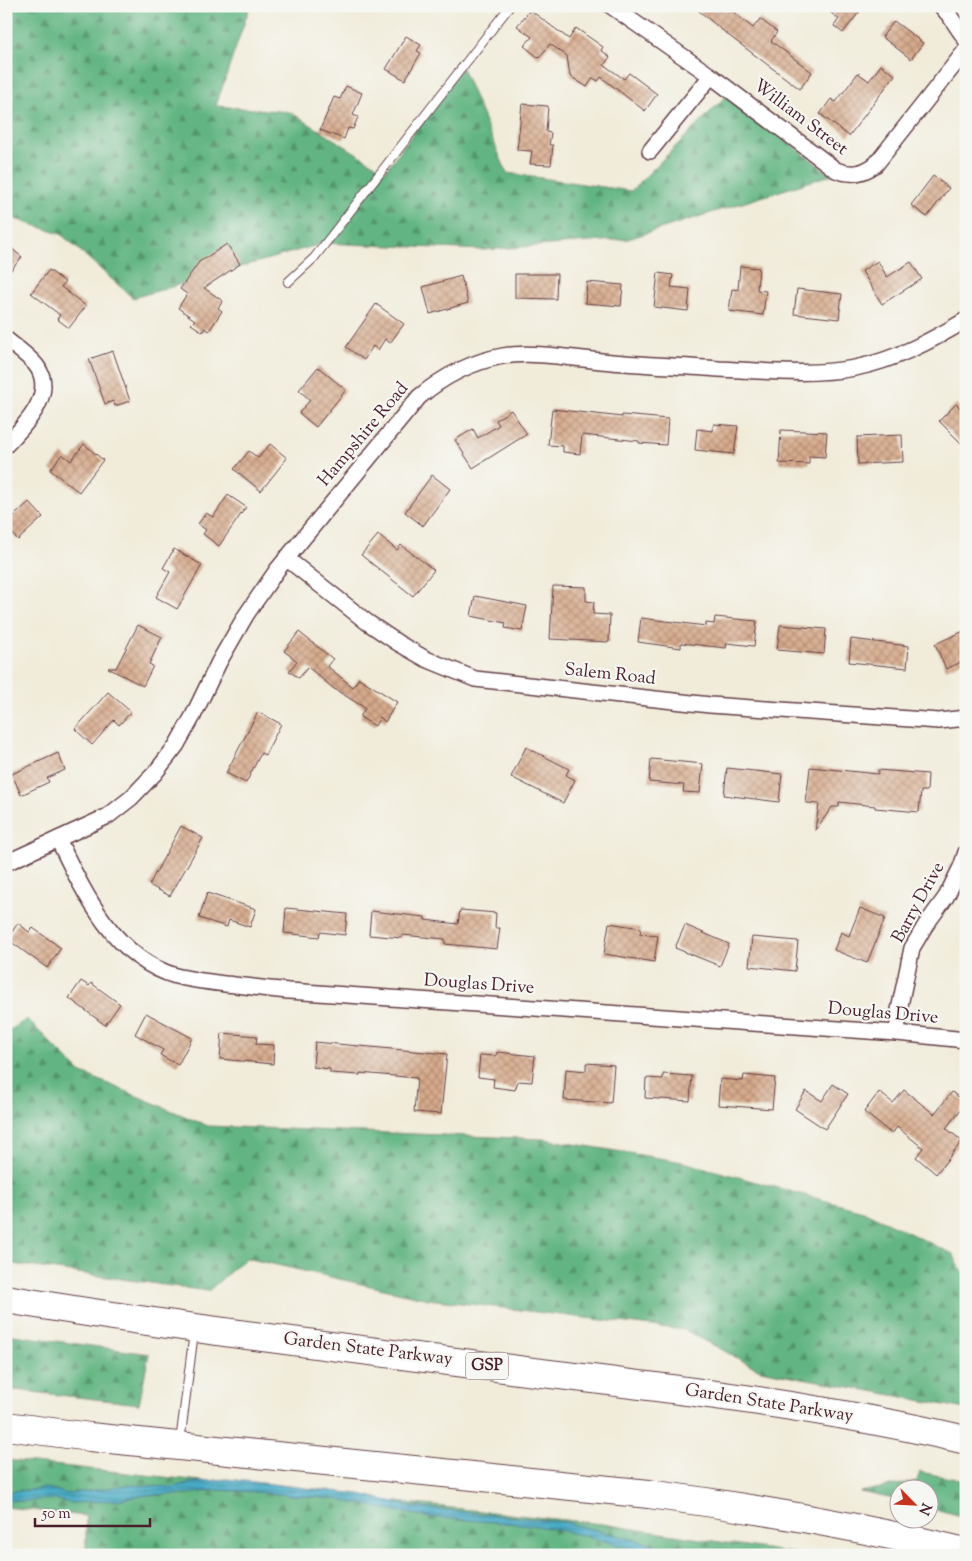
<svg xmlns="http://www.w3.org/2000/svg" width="972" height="1561" font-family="'Sorts Mill Goudy',serif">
  <defs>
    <pattern id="forest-firs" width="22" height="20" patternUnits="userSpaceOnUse" patternTransform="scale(1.25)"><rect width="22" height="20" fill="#62b582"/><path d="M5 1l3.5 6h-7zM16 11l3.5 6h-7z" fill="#53936b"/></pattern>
    <pattern id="water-rules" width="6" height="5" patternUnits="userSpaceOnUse" patternTransform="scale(1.25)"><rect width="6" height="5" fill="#46abc5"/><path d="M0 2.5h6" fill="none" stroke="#3c8ba0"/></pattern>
    <pattern id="building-cross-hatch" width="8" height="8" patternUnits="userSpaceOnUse" patternTransform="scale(1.25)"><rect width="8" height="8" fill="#d7ab8c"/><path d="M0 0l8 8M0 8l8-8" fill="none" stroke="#b08b73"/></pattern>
  </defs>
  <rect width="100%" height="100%" fill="#f6f6f2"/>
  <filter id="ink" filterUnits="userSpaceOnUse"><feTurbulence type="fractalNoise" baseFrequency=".02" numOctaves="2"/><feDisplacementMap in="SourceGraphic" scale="10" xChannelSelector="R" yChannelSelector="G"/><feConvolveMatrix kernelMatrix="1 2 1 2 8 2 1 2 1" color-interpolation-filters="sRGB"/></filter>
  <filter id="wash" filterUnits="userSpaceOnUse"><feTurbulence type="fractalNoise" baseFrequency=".0096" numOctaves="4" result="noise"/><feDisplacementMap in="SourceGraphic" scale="20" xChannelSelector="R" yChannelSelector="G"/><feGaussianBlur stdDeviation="1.12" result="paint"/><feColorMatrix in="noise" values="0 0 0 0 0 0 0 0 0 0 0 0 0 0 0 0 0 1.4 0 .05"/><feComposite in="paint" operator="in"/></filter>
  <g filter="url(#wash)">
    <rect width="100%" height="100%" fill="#f1ecda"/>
    <!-- forest -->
    <g fill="url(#forest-firs)" stroke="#566a56">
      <path d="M6,6H250L216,106L290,112L385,171L462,68L507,173L631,191L727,95L831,175L628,239L483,250L324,243L133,298L61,234L6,216Z"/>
      <path d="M27,1019L80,1072L208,1126L544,1139L683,1162L863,1211L953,1254L966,1279V1409L760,1370L685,1330L428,1299L246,1258L208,1291L6,1263V1033Z"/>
      <path d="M6,1334L149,1354L139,1404L6,1389Z"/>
      <path d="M6,1460L602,1524L805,1555H113L86,1550V1516L6,1507Z"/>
      <path d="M920,1472L966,1481V1517L930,1508V1488H900L899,1500L860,1492L917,1481Z"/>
    </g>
    <!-- water -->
    <path fill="url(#water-rules)" stroke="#486578" d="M227,1479L360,1494L414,1507L564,1522L696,1555H649L623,1546L565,1531L531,1525L427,1517L334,1499L254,1492L215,1490L188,1494L146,1495L118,1500L72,1503L51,1499L23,1501L6,1500V1492L47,1488L68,1494L127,1485L173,1487L188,1483Z"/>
    <g id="blocks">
      <!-- building -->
      <g fill="url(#building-cross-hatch)">
        <path d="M693,6H726L753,28L760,19L777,32L771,41L812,72L800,89L728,35Z"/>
        <path d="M822,6H854L860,11L843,33L834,26L839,19Z"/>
        <path d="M530,10L569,39L576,28L603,47L601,50L610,57L604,65L624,79L629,73L657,94L645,111L601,77L598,81L593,78L587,87L570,76L567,56L550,44L539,58L524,46L532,37L517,26Z"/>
        <path d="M894,21L923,43L911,59L882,37Z"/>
        <path d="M406,36L421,45L417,51L421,53L405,80L386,69Z"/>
        <path d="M881,65L895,75L849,136L820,114L831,99L836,102L858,73L869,81Z"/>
        <path d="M346,86L362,93L353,115L358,117L353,129L348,128L344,139L320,130L334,97L340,99Z"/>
        <path d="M522,104L548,106L546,132L551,133L549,145H553L551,165L530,164L532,151L517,150Z"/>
        <path d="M933,176L949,188L927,217L911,205Z"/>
        <path d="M6,244L22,257L6,276Z"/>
        <path d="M227,244L240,264L204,288L223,301L218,308L222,311L209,331L205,328L203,332L191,324L195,320L178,308L187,294L180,289L199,262Z"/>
        <path d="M878,261L887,277L911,262L922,279L882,304L862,271Z"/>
        <path d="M740,266L759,268L757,290L766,291L763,315L729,311L732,289L738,290Z"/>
        <path d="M49,270L65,282L61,287L86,306L69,328L57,319L60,315L31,293Z"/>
        <path d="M658,273L673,275L671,287L690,289L688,311L654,307Z"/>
        <path d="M515,274H557L556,299L515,298Z"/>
        <path d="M461,276L468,303L430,314L423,287Z"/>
        <path d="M587,282L623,285L621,306L585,303Z"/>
        <path d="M797,289L842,294L839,319L794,314Z"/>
        <path d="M376,304L404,324L390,343L385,339L378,350L373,346L364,360L346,347Z"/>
        <path d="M113,351L130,401L115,406L113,401L105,404L89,359Z"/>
        <path d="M318,367L346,390L316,427L299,413L310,400L299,390Z"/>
        <path d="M956,404L966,414V448L939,421Z"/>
        <path d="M552,409L622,417V415L668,419L666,445L639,443V441L582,435L580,454L563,452V446L548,445Z"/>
        <path d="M511,410L527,434L473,468L455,440L473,429L478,438L499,425L496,420Z"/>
        <path d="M714,424L738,426L734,454L695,450L697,429L713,431Z"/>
        <path d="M781,430L827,432L825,457L809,456V464L779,463Z"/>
        <path d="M902,435L903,462L858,464L857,437Z"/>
        <path d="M84,444L103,460L79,492L50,470L62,454L71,461Z"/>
        <path d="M270,444L287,458L261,491L234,469L249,451L258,458Z"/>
        <path d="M432,475L450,489L423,526L405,512Z"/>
        <path d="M228,495L246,507L219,546L203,534L206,530L198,524L206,513L213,517Z"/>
        <path d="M29,502L43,517L18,540L6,527V523Z"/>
        <path d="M378,535L397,550L401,545L434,570L413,596L361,555Z"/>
        <path d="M174,549L202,565L177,609L156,597L170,572L163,568Z"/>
        <path d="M553,586L586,587V601L594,602L593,614L610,615L609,642L550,639Z"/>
        <path d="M475,596L527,606L522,631L505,628L506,623L471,616Z"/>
        <path d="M715,617L757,621L754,646L727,643L726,648L681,643V648L638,642L641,618L706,626V623L714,624Z"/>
        <path d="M138,625L162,637L149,664L153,666L143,686L108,668H116Z"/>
        <path d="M780,625L826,629L824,654L777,650Z"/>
        <path d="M966,630V660L946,669L935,644Z"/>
        <path d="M299,632L333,659L327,666L353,687L359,678L397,702L385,722L380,717L375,726L360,717L365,708L333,688L308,667L299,678L289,671L297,661L284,651Z"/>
        <path d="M851,639L909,646L907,668L849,662Z"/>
        <path d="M108,692L131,712L119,725L114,720L92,745L75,729Z"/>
        <path d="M258,712L281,724L265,755L261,753L246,783L226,773Z"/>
        <path d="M526,747L569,769L566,775L575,780L563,803L511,777Z"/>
        <path d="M58,753L65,770L47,778L49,782L21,795L12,774Z"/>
        <path d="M651,759L703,764L700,793L683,792L684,785L649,782Z"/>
        <path d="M810,767L878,774V770L928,774L927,791H921L919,812L875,808V806L839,802V807H832L815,831L819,804L806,803Z"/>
        <path d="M727,768L782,774L779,802L724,795Z"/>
        <path d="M181,826L203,838L170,896L149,885Z"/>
        <path d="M207,893L256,909L250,927L229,920L227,927L199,918Z"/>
        <path d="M286,908L347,914L345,935L320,932L319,937L284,933Z"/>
        <path d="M860,908L885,918L867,963L834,950L841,932L849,936Z"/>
        <path d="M460,910L496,913L495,928H500L497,949L445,944V939L402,935V938L369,935L371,911L425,917V920L458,924Z"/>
        <path d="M18,923L29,932L33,928L61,948L47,968L7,939Z"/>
        <path d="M609,923L641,928L640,934L658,936L654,962L604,954Z"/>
        <path d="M685,925L729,944L720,966L675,948Z"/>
        <path d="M752,937L798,941L795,971L749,966Z"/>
        <path d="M81,981L89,986L91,983L120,1004L105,1025L69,998Z"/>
        <path d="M146,1013L192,1038L178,1065L160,1055L163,1050L135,1034Z"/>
        <path d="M222,1033L257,1036L256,1044L274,1045L273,1064L220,1059Z"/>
        <path d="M315,1042L447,1054L441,1114L414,1112L417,1078L360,1073V1075L330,1073V1069L313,1067Z"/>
        <path d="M497,1052L535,1056L532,1082L518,1081L515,1090L493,1087L494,1079L478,1077L480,1055L496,1056Z"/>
        <path d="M586,1063L614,1065L611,1103L564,1100L566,1069L586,1071Z"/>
        <path d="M663,1074L692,1076L690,1101L645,1098L646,1078L663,1079Z"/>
        <path d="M744,1075L775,1078L772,1109L718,1105L720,1079L743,1081Z"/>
        <path d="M833,1084L848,1094L825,1129L795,1109L806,1091L822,1101Z"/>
        <path d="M904,1090L934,1114L952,1092L966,1103L946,1128L962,1141L936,1174L916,1157L923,1148L897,1127L892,1134L864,1112L879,1092L893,1103Z"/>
      </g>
    </g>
  </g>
  <g filter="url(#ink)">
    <use href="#blocks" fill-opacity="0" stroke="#633e45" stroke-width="1"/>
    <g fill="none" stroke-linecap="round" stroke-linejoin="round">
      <!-- service casing -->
      <g stroke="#633e45" stroke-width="10">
        <g id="service">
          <path d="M288,282L314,258L510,6"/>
          <path d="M180,1442L194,1332"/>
        </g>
      </g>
      <!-- minor casing -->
      <g stroke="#633e45" stroke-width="18">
        <g id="minor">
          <path d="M611,6L711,76L836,170C851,176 863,174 876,164L966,50"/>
          <path d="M941,6L949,15L966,40"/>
          <path d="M650,151L711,76"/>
          <path d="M6,339C15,347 32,358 38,368C55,396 24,426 6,445"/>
          <path d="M286,558L367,622L398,643L426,659L475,679L710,705L939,721L966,718"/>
          <path d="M58,839C84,893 114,958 176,976C192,980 209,982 225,984C246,986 268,989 289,991L897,1033L966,1040"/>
          <path d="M6,863L108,816L131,798L155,773L176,746L193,716L219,662L246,615L277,570L419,397C444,376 470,362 503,356C534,351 570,358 601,361C640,365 680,366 719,369C764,371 811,376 855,368C895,360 931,341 966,320"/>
          <path d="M897,1033L899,1010L912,948L925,926L946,897L961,867L966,852"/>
        </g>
      </g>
      <!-- motorway casing -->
      <g stroke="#633e45" stroke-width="30">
        <g id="motorway">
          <path d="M6,1299C184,1329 363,1350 542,1373C684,1390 827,1407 966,1440"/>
          <path d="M6,1426L90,1437L649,1494C755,1508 861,1527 966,1552"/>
        </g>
      </g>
      <!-- service -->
      <use href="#service" stroke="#fff" stroke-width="8"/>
      <!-- minor -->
      <use href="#minor" stroke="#fff" stroke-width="15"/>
      <!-- motorway -->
      <use href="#motorway" stroke="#fff" stroke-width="28"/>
    </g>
  </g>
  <g text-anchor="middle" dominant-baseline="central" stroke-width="4.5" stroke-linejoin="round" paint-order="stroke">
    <!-- shield labels -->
    <rect fill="#f6f6f2" stroke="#7e6067" stroke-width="1" x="466" y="1352.5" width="42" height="27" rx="4"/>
    <g font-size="16" font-weight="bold" fill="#4a1f2b">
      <text x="487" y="1366">GSP</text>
    </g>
    <!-- street labels -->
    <g font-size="18" fill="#4a1f2b" stroke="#f6f6f2">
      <text transform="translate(800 118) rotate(37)">William Street</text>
      <text transform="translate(364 435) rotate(-50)">Hampshire Road</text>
      <text transform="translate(610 675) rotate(6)">Salem Road</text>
      <text transform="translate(919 903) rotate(-61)">Barry Drive</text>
      <text transform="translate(479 985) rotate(4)">Douglas Drive</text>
      <text transform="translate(883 1014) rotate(5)">Douglas Drive</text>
      <text transform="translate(368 1350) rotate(7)">Garden State Parkway</text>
      <text transform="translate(769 1404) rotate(9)">Garden State Parkway</text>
    </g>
  </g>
  <!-- margin -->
  <rect width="972" height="1561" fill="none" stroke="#f6f6f2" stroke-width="25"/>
  <!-- north arrow -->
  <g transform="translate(914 1504) rotate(114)"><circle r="24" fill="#f6f6f2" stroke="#b1a0a2"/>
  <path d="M0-4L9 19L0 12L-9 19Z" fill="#c8321e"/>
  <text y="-8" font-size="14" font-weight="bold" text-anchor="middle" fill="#4a1f2b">N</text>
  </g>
  <!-- scale -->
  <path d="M35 1518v8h115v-8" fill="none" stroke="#4a1f2b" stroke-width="2.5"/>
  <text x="42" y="1518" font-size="15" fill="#4a1f2b" stroke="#f6f6f2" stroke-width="4" paint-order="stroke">50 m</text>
</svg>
